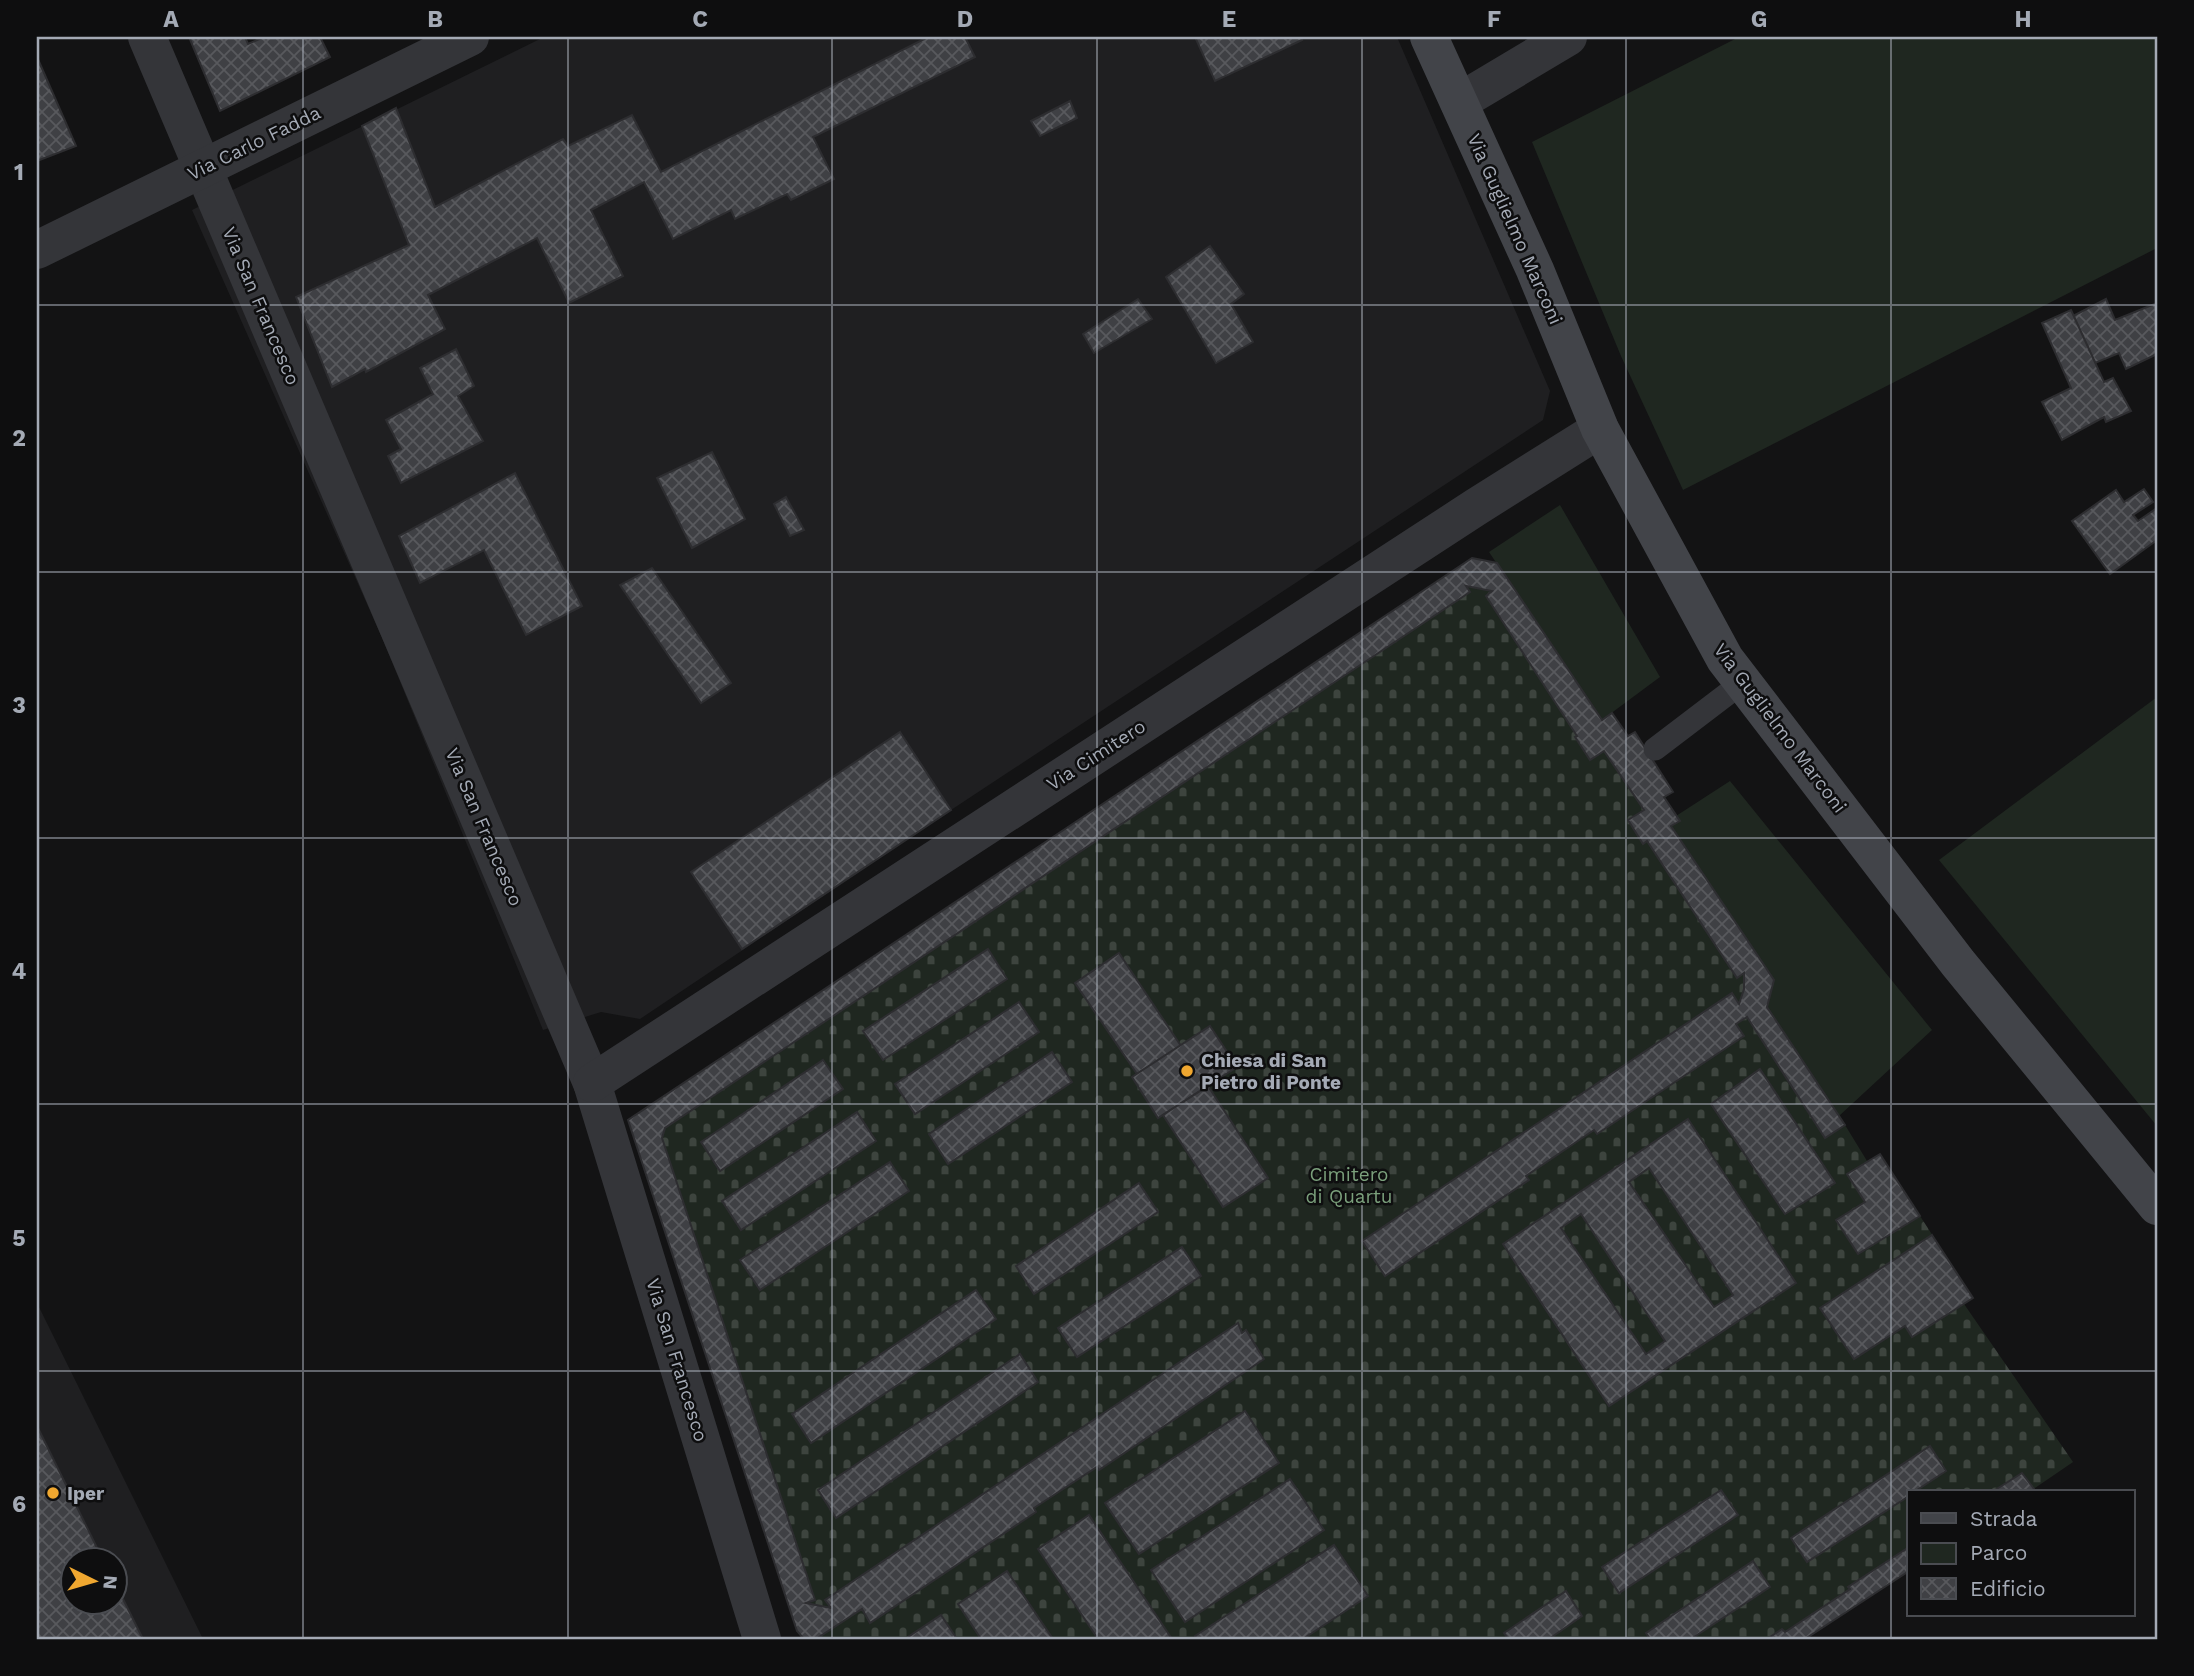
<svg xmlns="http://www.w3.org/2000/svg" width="2194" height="1676" font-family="'Work Sans',sans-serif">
  <defs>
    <pattern id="cemetery-stones" width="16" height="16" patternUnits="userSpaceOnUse" patternTransform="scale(1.75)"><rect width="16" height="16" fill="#1f2720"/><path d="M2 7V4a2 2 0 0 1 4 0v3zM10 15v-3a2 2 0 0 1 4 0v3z" fill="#3d443e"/></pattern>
    <pattern id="building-cross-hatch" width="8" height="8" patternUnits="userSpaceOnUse" patternTransform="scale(1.75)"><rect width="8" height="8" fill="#3f4044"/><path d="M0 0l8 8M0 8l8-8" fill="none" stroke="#58595d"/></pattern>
  </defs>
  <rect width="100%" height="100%" fill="#131314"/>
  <!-- built -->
  <g fill="#1f1f21" fill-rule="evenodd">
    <path d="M544,37H1397L1550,391L1543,420L951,810L640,1019L601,1012L543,1030L383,640L192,210Z"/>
    <path d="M37,1303L203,1639H37ZM74,1560H116V1602H74Z"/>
  </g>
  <!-- green -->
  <g fill="#1f2720">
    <path d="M1739,37H2157V248L1683,490L1621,356L1532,142Z"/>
    <path d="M1560,505L1660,677L1602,720L1489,552Z"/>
    <path d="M2157,697V1126L1939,860Z"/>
    <path d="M1730,781L1932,1030L1839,1116L1767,1007L1671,826L1680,821L1676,816Z"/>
  </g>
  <!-- cemetery -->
  <path fill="url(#cemetery-stones)" d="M1472,558L1497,563L1601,719L1612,713L1628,736L1635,732L1673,792L1665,798L1680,821L1671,827L1774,980L1767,1007L1845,1125L1867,1161L1880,1154L1973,1298L1964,1304L2073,1462L2029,1492H1909V1571L1805,1639H802L797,1631L628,1120Z"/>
  <!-- building -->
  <g fill="url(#building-cross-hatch)" stroke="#2d2d30" stroke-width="2" fill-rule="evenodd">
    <path d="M189,37H245L248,44L264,37H320L330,57L220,111Z"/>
    <path d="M928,37H965L975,57L813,137L834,179L791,200L787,194L735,219L731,210L673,239L644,182L591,210L623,276L569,303L537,238L428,295L445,329L366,372L365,369L332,387L296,297L409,245L362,126L396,108L435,207L563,139L568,146L632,115L661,172Z"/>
    <path d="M1195,37H1300L1302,40L1215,81Z"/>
    <path d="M37,57L76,146L37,161Z"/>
    <path d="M1070,101L1077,118L1040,136L1031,121Z"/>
    <path d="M1210,246L1244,294L1231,304L1253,342L1216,363L1166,277Z"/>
    <path d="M1138,299L1152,319L1094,353L1083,334Z"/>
    <path d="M2106,299L2115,320L2157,303V354L2126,369L2119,353L2095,363L2073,316Z"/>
    <path d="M2071,310L2104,382L2113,378L2131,411L2106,422L2104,417L2062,440L2042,402L2071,388L2042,323Z"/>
    <path d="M456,349L474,386L458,396L483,441L401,483L388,456L401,449L386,420L433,394L420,368Z"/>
    <path d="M712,452L745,519L692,548L657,478Z"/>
    <path d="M515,473L582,606L526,635L484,550L420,583L399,536Z"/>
    <path d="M2144,489L2153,502L2133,515L2138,521L2157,508V540L2110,574L2072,521L2116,490L2124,502Z"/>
    <path d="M786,497L804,530L790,536L774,504Z"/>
    <path d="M1472,558L1497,563L1602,720L1612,713L1628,736L1635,732L1673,792L1664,797L1680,821L1671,826L1774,980L1767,1007L1845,1125L1825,1138L1747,1017L1736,1024L1744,1036L1597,1134L1594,1130L1526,1176L1529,1180L1385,1276L1362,1241L1732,993L1739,1004L1744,989V973L1737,978L1647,841L1643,844L1628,820L1644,810L1604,751L1590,760L1575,737L1577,736L1486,596L1492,591L1466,586L1470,592L665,1128L662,1138L815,1600L806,1603L831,1608L825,1600L1238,1323L1242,1333L1246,1330L1264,1359L1099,1470L1097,1467L1034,1508L1036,1512L870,1623L862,1609L816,1639H804L797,1631L628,1120Z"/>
    <path d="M652,568L731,683L701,703L620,585Z"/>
    <path d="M900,732L951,810L742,949L691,872Z"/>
    <path d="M988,949L1007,979L883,1060L863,1031Z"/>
    <path d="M1119,953L1181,1046L1137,1074L1075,983Z"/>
    <path d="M1019,1002L1039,1032L915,1114L895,1084Z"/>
    <path d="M1210,1026L1237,1067L1158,1118L1132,1077Z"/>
    <path d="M1052,1052L1072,1082L948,1164L929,1134Z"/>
    <path d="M823,1060L843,1089L720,1171L701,1142Z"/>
    <path d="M1760,1069L1835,1183L1785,1214L1711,1104Z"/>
    <path d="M1208,1086L1268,1178L1223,1207L1163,1115Z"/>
    <path d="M857,1112L876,1141L741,1230L722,1201Z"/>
    <path d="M1688,1119L1796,1283L1609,1406L1503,1244ZM1649,1168L1733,1295L1714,1307L1629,1182ZM1581,1214L1665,1341L1646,1354L1561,1228Z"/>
    <path d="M1880,1154L1920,1216L1858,1254L1836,1220L1865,1202L1847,1174Z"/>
    <path d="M890,1162L909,1191L760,1290L740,1260Z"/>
    <path d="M1139,1183L1158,1212L1034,1294L1016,1266Z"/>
    <path d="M1932,1235L1973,1298L1912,1337L1905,1326L1854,1359L1820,1308Z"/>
    <path d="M1182,1247L1201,1276L1077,1357L1058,1328Z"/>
    <path d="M976,1290L996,1319L811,1443L792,1414Z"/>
    <path d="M1020,1354L1038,1382L836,1518L818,1490Z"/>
    <path d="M1245,1411L1279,1463L1139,1554L1105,1503Z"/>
    <path d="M37,1426L103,1560H74V1602H116V1585L143,1639H37Z"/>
    <path d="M1930,1446L1946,1471L1914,1492H1909V1496L1807,1562L1791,1538Z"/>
    <path d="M2022,1473L2034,1489L2029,1492H1992Z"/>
    <path d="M1290,1479L1324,1530L1185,1622L1151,1570Z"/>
    <path d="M1721,1490L1738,1515L1619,1593L1602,1567Z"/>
    <path d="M1089,1515L1172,1639H1098L1038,1549Z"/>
    <path d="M1334,1545L1368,1596L1303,1639H1197L1195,1636Z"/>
    <path d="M1909,1547V1571L1805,1639H1767L1782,1629L1785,1632L1850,1589L1848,1587Z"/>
    <path d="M1753,1561L1770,1587L1691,1639H1650L1646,1633Z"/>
    <path d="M1007,1571L1053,1639H981L958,1604Z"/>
    <path d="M1566,1591L1582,1616L1549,1639H1508L1504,1633Z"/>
    <path d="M941,1615L957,1639H905Z"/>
  </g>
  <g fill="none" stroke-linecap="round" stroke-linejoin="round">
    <!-- lane -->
    <path stroke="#343539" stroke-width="23" d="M1655,749L1743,682"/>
    <!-- street -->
    <g stroke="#343539" stroke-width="38">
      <path d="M147,37L592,1083L762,1639"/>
      <path d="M1459,102L1568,37"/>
      <path d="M37,250L470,37"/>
      <path d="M592,1083L1476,507L1600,429"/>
    </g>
    <!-- secondary -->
    <path stroke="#424449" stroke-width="38" d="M1429,37L1535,270L1600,429L1725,659L1958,963L2157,1206"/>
  </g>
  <!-- grid -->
  <path fill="none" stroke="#a4aab5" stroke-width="2" stroke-opacity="0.55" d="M303,37V1639M568,37V1639M832,37V1639M1097,37V1639M1362,37V1639M1626,37V1639M1891,37V1639M37,305H2157M37,572H2157M37,838H2157M37,1104H2157M37,1371H2157"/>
  <!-- markers -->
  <g fill="#efa730" stroke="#0e0e0f" stroke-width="2.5">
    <circle cx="1187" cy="1071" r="7"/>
    <circle cx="53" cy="1493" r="7"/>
  </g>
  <g text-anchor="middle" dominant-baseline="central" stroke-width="5" stroke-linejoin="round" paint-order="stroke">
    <!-- street labels -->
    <g font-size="19" fill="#a4aab5" stroke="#0e0e0f">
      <text transform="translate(254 143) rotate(-26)">Via Carlo Fadda</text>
      <text transform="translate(1515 229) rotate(66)">Via Guglielmo Marconi</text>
      <text transform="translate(261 306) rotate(67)">Via San Francesco</text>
      <text transform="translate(1780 728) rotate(53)">Via Guglielmo Marconi</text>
      <text transform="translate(1096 755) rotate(-33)">Via Cimitero</text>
      <text transform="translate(484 827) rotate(67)">Via San Francesco</text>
      <text transform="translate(677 1360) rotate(73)">Via San Francesco</text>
    </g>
    <!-- poi labels -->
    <g font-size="19" font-weight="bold" fill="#a4aab5" stroke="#0e0e0f" text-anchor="start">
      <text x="1201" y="1060">Chiesa di San<tspan x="1201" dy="22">Pietro di Ponte</tspan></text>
      <text x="67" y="1493">Iper</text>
    </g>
    <!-- park labels -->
    <g font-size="19" fill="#7ba07c" stroke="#0e0e0f">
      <text x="1349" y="1174">Cimitero<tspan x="1349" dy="22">di Quartu</tspan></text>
    </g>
  </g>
  <!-- border -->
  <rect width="2194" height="1676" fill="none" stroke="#0e0e0f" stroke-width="77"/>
  <!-- legend -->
  <rect x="1907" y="1490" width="228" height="126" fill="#0e0e0f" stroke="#4a4c51" stroke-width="2"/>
  <rect x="1921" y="1513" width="35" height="10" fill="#424449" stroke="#4a4c51" stroke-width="2"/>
  <text x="1970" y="1526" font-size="21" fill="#a4aab5">Strada</text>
  <rect x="1921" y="1543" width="35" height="21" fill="#1f2720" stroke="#4a4c51" stroke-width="2"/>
  <text x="1970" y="1560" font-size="21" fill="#a4aab5">Parco</text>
  <rect x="1921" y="1578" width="35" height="21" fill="url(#building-cross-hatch)" stroke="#4a4c51" stroke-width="2"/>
  <text x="1970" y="1596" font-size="21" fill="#a4aab5">Edificio</text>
  <!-- north arrow -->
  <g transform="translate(94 1581) rotate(95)"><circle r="33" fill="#0e0e0f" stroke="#4a4c51" stroke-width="2"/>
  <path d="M0-5L12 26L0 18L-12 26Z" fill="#efa730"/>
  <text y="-10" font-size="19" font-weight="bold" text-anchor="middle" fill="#a4aab5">N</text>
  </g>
  <rect x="38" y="38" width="2118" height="1600" fill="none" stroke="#a4aab5" stroke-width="2.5"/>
  <g font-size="23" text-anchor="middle" font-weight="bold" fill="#a4aab5">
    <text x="171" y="27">A</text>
    <text x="435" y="27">B</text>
    <text x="700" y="27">C</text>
    <text x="965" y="27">D</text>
    <text x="1229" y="27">E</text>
    <text x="1494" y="27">F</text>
    <text x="1759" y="27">G</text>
    <text x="2023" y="27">H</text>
    <text x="19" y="180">1</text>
    <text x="19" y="446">2</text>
    <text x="19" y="713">3</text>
    <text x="19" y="979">4</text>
    <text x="19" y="1246">5</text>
    <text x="19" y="1512">6</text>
  </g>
</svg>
